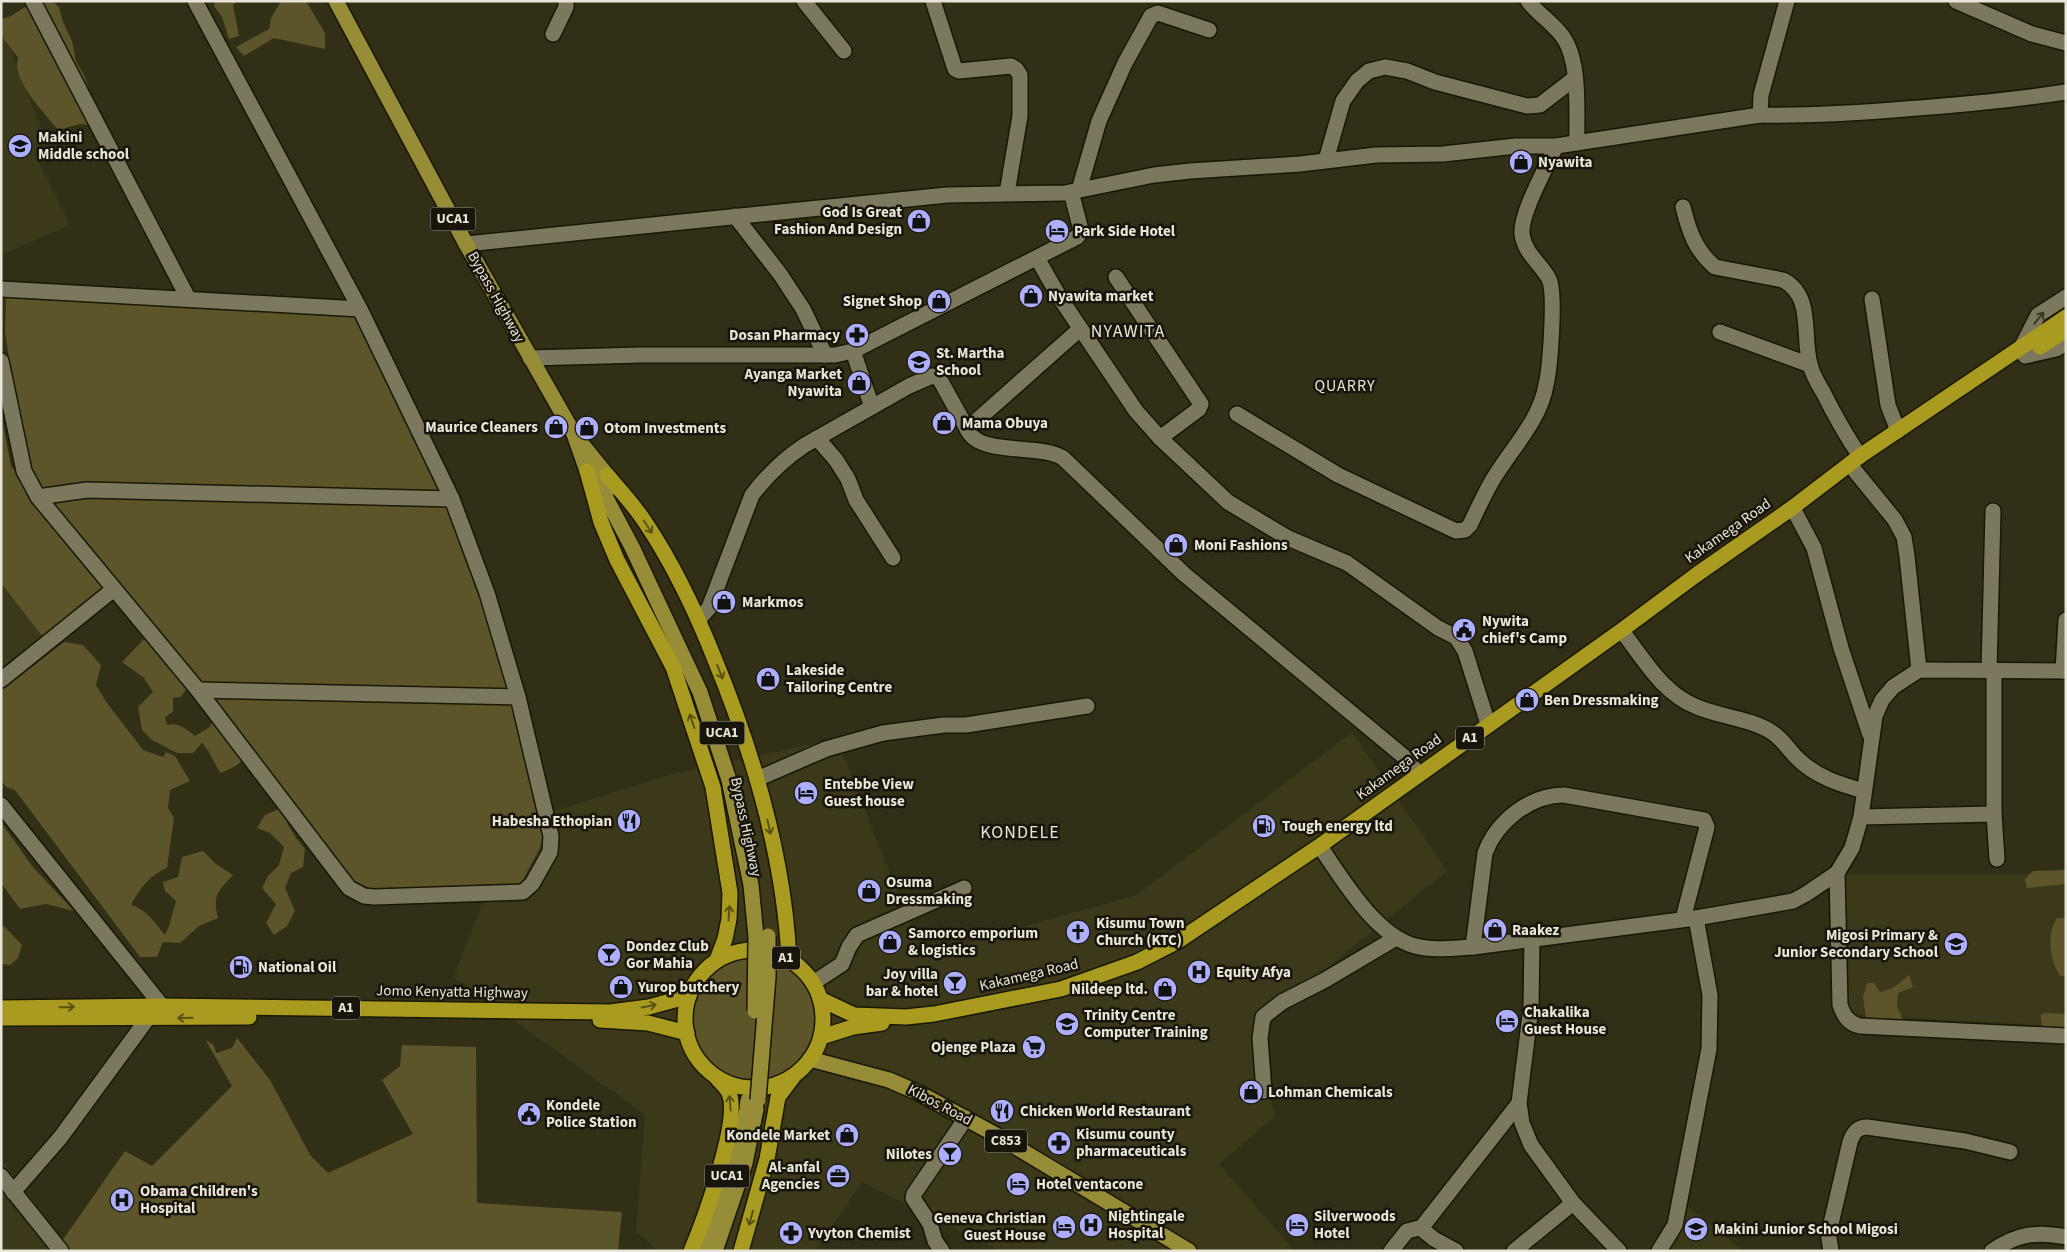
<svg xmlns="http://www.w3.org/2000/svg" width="2067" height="1252" font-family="'Source Sans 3',sans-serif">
  <rect width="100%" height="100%" fill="#322f17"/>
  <!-- built -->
  <g fill="#3c391a">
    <path d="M1,25L45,138L34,153L70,225L1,255Z"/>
    <path d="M1,583L42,636L1,669Z"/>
    <path d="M1352,732L1447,871L1252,1028L1275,1116L1219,1164L1295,1251H1000L862,1182L815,1251H658L636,1231L645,1115L454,977L489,886L507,826L675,773L837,739L922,955L1137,895Z"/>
    <path d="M1845,874H2066V1030L2034,1029L2025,1024L1848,1014Z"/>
    <path d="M1,1159L63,1240L120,1160L190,1251H1Z"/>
    <path d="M1688,1207L1743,1251H1665Z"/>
  </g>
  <!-- green -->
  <g fill="#5b5529">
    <path d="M35,1H52L59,7L63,22L72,41L76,61L85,77L101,126L80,124L58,130C45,113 11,80 18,58L1,35V19L9,17Z"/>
    <path d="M215,1H237L233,5L239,36L229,39L222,17L214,6Z"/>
    <path d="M281,1H306L325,33V49L274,38L244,56L236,47L269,29L271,18Z"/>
    <path d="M6,295L357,313L450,505L515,705L545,837L521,884L362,890L350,882L55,505L33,474L16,402L5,332Z"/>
    <path d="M1,414L11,466L106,588L42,636L1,583Z"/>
    <path d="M146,637L164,663L172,668L188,686L181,697L173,698V712L165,717L167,725C179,722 186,729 195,736L210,727L212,722L244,759L236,766L221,773C213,763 211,752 202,743L193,753H177L152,740L142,730L138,707L153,692L144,678L122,662Z"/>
    <path d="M64,642L83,645L101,665L96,685L107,703L143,750L163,757L166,752L175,756L190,781L170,790L168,808L174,818L167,868C150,875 140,888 131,905C146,909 155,923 165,935L169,926L176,901L165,891L163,882L178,877L182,857L203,851L216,864L233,875C218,891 212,896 218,918L199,926L180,943L163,942L157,957H140L15,790L6,787L1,781V691Z"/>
    <path d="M1,806L3,825L32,866L74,911L46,904L20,909L1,883Z"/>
    <path d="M279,809L296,838L305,849L303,867L291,873L285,888L295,911L287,926L274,935L266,923L276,904L262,888L268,876L279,865L284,847L270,833L257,828L265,815Z"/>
    <path d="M2066,869V884L2027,888L2025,879L2033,871L2064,870Z"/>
    <path d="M2057,918H2066V977L2059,975C2050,957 2046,935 2057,918Z"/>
    <path d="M4,926L22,945L18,958L10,965L1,964V927Z"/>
    <circle cx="753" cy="1019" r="64"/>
    <path d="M1909,975L1913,987L1898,993L1897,1006L1904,1022H1885L1866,1018L1863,997L1867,983H1874L1880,992L1893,988Z"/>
    <path d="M2048,1013L2066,1014V1032L2042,1033L2041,1014Z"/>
    <path d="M237,1038L270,1080L310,1155L328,1173L413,1134L382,1080L400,1066L402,1045L476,1047L477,1203L622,1212L618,1251H70L62,1241L125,1151L152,1166L232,1086L206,1041C213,1043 215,1046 216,1053L232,1048Z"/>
  </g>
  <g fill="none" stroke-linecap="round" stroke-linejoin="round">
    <!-- minor casing -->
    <g stroke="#1a1702" stroke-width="18">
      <g id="minor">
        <path d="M33,1L188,298"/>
        <path d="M804,1L844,51"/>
        <path d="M933,1L955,69L959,71L1011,66L1016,69L1020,75V116L1007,193"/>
        <path d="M1528,1C1538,14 1553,23 1563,37C1581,63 1576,112 1577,143"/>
        <path d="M1787,1L1761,95L1760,115C1808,116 1857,113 1905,109C1959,105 2013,100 2066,92"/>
        <path d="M1956,1L2032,34L2066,43"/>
        <path d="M553,34L566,7V1"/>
        <path d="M1326,160L1343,101L1357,81L1369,71L1385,67L1407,71L1435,82L1527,106L1540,105L1575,78"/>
        <path d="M1079,190L1099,121L1125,63L1151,16L1158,13L1209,30"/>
        <path d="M1683,207C1689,231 1695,250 1715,267L1783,280C1814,296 1802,336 1810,364C1812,374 1818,384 1823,392C1834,414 1846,436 1860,456"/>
        <path d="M735,216L780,274L803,309L825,355"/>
        <path d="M466,244L947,195L1065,193L1154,175L1190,171L1300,164L1376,155L1443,154L1516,146H1556L1760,115"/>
        <path d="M1037,258L1060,298L1136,411L1160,438L1228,502L1288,538L1347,563L1438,628L1456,637L1465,651L1488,724"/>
        <path d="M1116,277L1201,404L1199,409L1160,438"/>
        <path d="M1,289L360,309"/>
        <path d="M1872,299L1886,392L1888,405L1898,431"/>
        <path d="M1720,332L1810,365"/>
        <path d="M2021,348L2038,315L2066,297"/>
        <path d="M853,351L872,407"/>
        <path d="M2025,356L2056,349L2066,343"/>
        <path d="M530,358L641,355H835L853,351L1077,237L1081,232V230L1071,192"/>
        <path d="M1,361L24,471L38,497L198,690L349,888L364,896L374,897L523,892L532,884L550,852L551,836L518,697L487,593L452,499L360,309L195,1"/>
        <path d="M1237,414L1338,475L1456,531L1465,530L1470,525C1477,510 1484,495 1492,481C1510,450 1540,421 1546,385C1550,368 1556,293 1549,279C1541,263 1525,255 1522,234C1520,214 1547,166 1556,146"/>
        <path d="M967,429L1080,329"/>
        <path d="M817,438L836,460L848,479L856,500L893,558"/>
        <path d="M1855,471L1895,520L1904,537L1907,556L1919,670"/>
        <path d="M38,497L87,490L452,499"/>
        <path d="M1796,514L1814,548L1841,648L1870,735"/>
        <path d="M699,619L709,608L752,495C766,477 785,458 805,445L909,386L932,376L939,378L970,434C985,455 1042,444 1063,458L1184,574L1408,760L1418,774"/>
        <path d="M1625,635C1646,663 1664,694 1697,707C1721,717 1748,718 1770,731C1782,738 1787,748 1797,758C1816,777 1839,784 1864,791"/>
        <path d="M1989,671L1993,511"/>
        <path d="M1994,671V814L1997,859"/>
        <path d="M2063,671L2066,620"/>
        <path d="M1,680L114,589"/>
        <path d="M198,690L518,697"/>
        <path d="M757,779L826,749L883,733L944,725H966L1087,706"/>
        <path d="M1,805L162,1006"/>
        <path d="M1861,817L1994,814"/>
        <path d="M1323,851C1345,883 1376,935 1415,946C1434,951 1454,948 1473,947L1696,918L1793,901L1806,894L1837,873L1852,848L1861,817L1875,716L1882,700L1893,687L1919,670L2066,671"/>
        <path d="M1837,873L1840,1005C1844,1016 1848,1023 1860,1026L2066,1036"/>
        <path d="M1532,939L1531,1007L1519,1103L1522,1123L1531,1145L1573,1203L1619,1251"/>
        <path d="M1473,947L1485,853C1497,821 1530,795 1564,795L1704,820L1707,827L1683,919"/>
        <path d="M813,983L842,964L849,947L857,935L964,888"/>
        <path d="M1264,1091L1260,1038L1263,1017L1282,1002L1325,980L1396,938"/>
        <path d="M1,1176L61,1251"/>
        <path d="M13,1192L60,1138L148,1018"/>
        <path d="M942,1251L935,1241L930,1224L913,1198L914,1194L966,1118"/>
        <path d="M1391,1251L1407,1231L1423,1227"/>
        <path d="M1456,1251L1434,1239L1424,1231L1423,1227L1425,1223L1519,1103"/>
        <path d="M1514,1251L1573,1203"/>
        <path d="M1659,1251L1675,1225L1709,1049L1710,995L1696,918"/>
        <path d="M1831,1251L1829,1238L1830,1228L1850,1142C1853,1133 1857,1127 1867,1127L1965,1141L2010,1152"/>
        <path d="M1992,1251C2017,1234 2036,1231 2066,1237"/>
      </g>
    </g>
    <!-- major casing -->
    <g stroke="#1a1702" stroke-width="18">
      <g id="major">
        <path d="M336,1L466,244L574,434L587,471L598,483L632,547L683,656L700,692L729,780L751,885L756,937"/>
        <path d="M581,443L607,475L613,487"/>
        <path d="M810,1059L889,1080L919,1093L996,1135L1189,1251"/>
        <path d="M701,1251L733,1158L747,1110L748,1100"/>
        <path d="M715,1251L745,1163L756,1109"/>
      </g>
    </g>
    <!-- highway casing -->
    <g stroke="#1a1702" stroke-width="18">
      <g id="highway">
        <path d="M2040,347L2066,330"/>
        <path d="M587,471L601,522L617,560L673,667L713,787L730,893L729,919L725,939L717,960"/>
        <path d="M607,475C620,490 634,505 645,522C674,565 696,612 715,660C754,755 784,857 789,959"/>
        <circle cx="754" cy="1019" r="69"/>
        <path d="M820,999L854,1015L906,1017L934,1014L1061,989L1137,962L1178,941L1318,847L1622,630L1696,575L1792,508L1860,456L2066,317"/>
        <path d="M1,1008L162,1006L610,1012L649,1007L689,996"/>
        <path d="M1,1018L249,1017"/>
        <path d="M600,1020L648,1023L687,1033"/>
        <path d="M821,1037L853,1027L882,1023"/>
        <path d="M691,1251C703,1223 741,1119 729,1093C727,1088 720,1082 717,1078"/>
        <path d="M741,1251L767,1159L778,1097L793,1077"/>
      </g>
    </g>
    <!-- minor -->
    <use href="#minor" stroke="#7b785e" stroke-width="15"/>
    <!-- major -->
    <use href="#major" stroke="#978d38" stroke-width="15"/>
    <!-- highway -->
    <use href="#highway" stroke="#a99b1f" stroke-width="15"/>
    <!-- major-bridge casing -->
    <g stroke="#1a1702" stroke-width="18" stroke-linecap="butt">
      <g id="major-bridge">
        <path d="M755,1011L756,937"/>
        <path d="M758,1100L768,977V936"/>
      </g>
    </g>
    <!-- major-bridge -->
    <use href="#major-bridge" stroke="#978d38" stroke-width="15"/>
  </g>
  <!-- one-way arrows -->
  <defs><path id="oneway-shaft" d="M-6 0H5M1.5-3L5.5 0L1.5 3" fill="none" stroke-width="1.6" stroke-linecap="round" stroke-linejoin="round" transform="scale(1.25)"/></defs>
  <use stroke="#3b3829" href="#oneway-shaft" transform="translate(2039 318) rotate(-51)"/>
  <g stroke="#595215">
    <use href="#oneway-shaft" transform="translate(648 527) rotate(57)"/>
    <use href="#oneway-shaft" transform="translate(720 672) rotate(68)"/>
    <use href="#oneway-shaft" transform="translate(692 721) rotate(-109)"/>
    <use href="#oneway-shaft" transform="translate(769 827) rotate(77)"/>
    <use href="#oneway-shaft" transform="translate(729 913) rotate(-86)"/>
    <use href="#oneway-shaft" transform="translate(649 1006) rotate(-12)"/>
    <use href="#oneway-shaft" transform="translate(67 1007) rotate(-1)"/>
    <use href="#oneway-shaft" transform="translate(185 1018) rotate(179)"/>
    <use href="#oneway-shaft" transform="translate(730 1103) rotate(-95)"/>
    <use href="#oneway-shaft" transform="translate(751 1218) rotate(105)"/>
  </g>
  <!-- icons -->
  <defs>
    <g id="school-disc" transform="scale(1.25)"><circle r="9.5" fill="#acaffb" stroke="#18160c"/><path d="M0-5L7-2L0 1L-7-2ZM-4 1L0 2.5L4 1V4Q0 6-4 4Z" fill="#111"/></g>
    <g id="shop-disc" transform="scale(1.25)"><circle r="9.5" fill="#acaffb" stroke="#18160c"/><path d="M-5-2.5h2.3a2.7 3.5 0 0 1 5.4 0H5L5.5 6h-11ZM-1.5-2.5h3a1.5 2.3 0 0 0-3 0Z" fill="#111"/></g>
    <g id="hotel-disc" transform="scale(1.25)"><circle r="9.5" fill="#acaffb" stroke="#18160c"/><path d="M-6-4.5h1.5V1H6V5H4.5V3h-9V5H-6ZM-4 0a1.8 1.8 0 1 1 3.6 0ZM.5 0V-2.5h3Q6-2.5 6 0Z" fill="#111"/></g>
    <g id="pharmacy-disc" transform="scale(1.25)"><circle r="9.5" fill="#acaffb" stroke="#18160c"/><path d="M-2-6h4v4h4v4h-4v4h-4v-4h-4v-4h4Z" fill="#111"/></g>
    <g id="civic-disc" transform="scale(1.25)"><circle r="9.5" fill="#acaffb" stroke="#18160c"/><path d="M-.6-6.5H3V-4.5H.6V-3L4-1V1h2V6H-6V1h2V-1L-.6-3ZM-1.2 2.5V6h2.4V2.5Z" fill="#111"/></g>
    <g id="restaurant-disc" transform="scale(1.25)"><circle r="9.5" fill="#acaffb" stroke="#18160c"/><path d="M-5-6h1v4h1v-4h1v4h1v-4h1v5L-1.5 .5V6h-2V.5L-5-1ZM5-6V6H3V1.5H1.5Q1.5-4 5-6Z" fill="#111"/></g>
    <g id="fuel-disc" transform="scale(1.25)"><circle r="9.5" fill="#acaffb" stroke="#18160c"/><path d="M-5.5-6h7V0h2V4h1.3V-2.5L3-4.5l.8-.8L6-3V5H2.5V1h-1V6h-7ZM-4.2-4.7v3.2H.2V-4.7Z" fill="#111"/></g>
    <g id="church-disc" transform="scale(1.25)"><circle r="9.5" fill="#acaffb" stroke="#18160c"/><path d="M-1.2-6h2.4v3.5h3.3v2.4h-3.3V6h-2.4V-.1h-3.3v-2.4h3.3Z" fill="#111"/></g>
    <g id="bar-disc" transform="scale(1.25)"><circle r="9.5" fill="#acaffb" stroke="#18160c"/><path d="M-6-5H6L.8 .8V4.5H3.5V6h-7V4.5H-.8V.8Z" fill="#111"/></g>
    <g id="hospital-disc" transform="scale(1.25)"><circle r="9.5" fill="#acaffb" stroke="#18160c"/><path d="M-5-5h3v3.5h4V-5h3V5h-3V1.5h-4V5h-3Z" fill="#111"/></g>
    <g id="supermarket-disc" transform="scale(1.25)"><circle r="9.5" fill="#acaffb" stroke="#18160c"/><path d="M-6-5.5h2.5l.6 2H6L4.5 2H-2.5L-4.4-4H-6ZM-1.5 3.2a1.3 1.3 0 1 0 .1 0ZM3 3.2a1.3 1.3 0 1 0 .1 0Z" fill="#111"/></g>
    <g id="office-disc" transform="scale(1.25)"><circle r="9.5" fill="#acaffb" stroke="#18160c"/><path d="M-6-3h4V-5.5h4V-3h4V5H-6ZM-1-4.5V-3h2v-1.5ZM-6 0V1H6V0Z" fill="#111"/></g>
  </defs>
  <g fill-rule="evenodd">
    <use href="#school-disc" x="20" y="146"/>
    <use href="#shop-disc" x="1521" y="162"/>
    <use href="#shop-disc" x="919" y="221"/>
    <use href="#hotel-disc" x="1057" y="231"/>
    <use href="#shop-disc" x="1031" y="296"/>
    <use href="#shop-disc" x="939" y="301"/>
    <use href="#pharmacy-disc" x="857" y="335"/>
    <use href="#school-disc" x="919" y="362"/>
    <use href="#shop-disc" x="859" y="383"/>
    <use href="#shop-disc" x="944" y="423"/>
    <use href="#shop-disc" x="556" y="427"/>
    <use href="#shop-disc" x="587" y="428"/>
    <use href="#shop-disc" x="1176" y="545"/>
    <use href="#shop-disc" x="724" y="602"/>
    <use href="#civic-disc" x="1464" y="630"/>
    <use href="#shop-disc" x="768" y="679"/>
    <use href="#shop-disc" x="1527" y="700"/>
    <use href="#hotel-disc" x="806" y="793"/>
    <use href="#restaurant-disc" x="629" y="821"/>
    <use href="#fuel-disc" x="1264" y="826"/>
    <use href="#shop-disc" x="869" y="891"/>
    <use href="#shop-disc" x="1495" y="930"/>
    <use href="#church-disc" x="1078" y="932"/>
    <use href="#shop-disc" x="890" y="942"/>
    <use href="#school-disc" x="1956" y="944"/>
    <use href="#bar-disc" x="609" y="955"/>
    <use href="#fuel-disc" x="241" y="967"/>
    <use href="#hospital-disc" x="1199" y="972"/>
    <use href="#bar-disc" x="955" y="983"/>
    <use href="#shop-disc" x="621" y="987"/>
    <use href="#shop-disc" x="1165" y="989"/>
    <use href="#hotel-disc" x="1507" y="1021"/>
    <use href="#school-disc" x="1067" y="1024"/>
    <use href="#supermarket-disc" x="1034" y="1047"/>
    <use href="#shop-disc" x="1251" y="1092"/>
    <use href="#restaurant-disc" x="1002" y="1111"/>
    <use href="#civic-disc" x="529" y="1114"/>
    <use href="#shop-disc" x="847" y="1135"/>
    <use href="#pharmacy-disc" x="1059" y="1143"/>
    <use href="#bar-disc" x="950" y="1154"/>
    <use href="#office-disc" x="838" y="1176"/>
    <use href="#hotel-disc" x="1018" y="1184"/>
    <use href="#hospital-disc" x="122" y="1200"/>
    <use href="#hospital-disc" x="1091" y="1225"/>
    <use href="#hotel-disc" x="1297" y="1225"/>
    <use href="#hotel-disc" x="1064" y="1227"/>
    <use href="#school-disc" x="1696" y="1229"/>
    <use href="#pharmacy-disc" x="791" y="1233"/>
  </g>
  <g text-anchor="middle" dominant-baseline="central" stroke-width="5" stroke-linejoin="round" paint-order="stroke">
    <!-- shield labels -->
    <g fill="#18160c" stroke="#aaa89b" stroke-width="1">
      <rect x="430.5" y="207.5" width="45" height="23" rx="4"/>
      <rect x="699.5" y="721.5" width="45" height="23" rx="4"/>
      <rect x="1456" y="726.5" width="28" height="23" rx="4"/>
      <rect x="772" y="946.5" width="28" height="23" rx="4"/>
      <rect x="332" y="996.5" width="28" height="23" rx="4"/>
      <rect x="985" y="1129.5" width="42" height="23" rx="4"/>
      <rect x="704.5" y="1164.5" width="45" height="23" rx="4"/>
    </g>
    <g font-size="14" font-weight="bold" fill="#e8e6d8">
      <text x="453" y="219">UCA1</text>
      <text x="722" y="733">UCA1</text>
      <text x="1470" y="738">A1</text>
      <text x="786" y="958">A1</text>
      <text x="346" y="1008">A1</text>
      <text x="1006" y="1141">C853</text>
      <text x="727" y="1176">UCA1</text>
    </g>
    <!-- poi labels -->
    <g font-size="15" font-weight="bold" fill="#e8e6d8" stroke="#18160c" text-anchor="start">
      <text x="38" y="137">Makini<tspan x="38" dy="17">Middle school</tspan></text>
      <text x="1538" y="162">Nyawita</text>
      <text x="902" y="212" text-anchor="end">God Is Great<tspan x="902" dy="17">Fashion And Design</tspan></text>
      <text x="1074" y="231">Park Side Hotel</text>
      <text x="1048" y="296">Nyawita market</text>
      <text x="922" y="301" text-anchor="end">Signet Shop</text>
      <text x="840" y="335" text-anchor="end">Dosan Pharmacy</text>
      <text x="936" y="353">St. Martha<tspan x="936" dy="17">School</tspan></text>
      <text x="842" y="374" text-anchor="end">Ayanga Market<tspan x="842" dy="17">Nyawita</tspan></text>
      <text x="962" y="423">Mama Obuya</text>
      <text x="538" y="427" text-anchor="end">Maurice Cleaners</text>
      <text x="604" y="428">Otom Investments</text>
      <text x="1194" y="545">Moni Fashions</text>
      <text x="742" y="602">Markmos</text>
      <text x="1482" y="621">Nywita<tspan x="1482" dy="17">chief's Camp</tspan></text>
      <text x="786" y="670">Lakeside<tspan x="786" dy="17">Tailoring Centre</tspan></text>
      <text x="1544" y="700">Ben Dressmaking</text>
      <text x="824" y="784">Entebbe View<tspan x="824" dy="17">Guest house</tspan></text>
      <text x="612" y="821" text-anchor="end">Habesha Ethopian</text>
      <text x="1282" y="826">Tough energy ltd</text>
      <text x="886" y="882">Osuma<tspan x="886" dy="17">Dressmaking</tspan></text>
      <text x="1096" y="923">Kisumu Town<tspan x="1096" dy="17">Church (KTC)</tspan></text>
      <text x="1512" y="930">Raakez</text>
      <text x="908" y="933">Samorco emporium<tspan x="908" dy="17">&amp; logistics</tspan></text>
      <text x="1938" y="935" text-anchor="end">Migosi Primary &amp;<tspan x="1938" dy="17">Junior Secondary School</tspan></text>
      <text x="626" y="946">Dondez Club<tspan x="626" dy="17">Gor Mahia</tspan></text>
      <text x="258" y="967">National Oil</text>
      <text x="1216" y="972">Equity Afya</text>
      <text x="938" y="974" text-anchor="end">Joy villa<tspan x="938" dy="17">bar &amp; hotel</tspan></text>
      <text x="638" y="987">Yurop butchery</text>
      <text x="1148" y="989" text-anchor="end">Nildeep ltd.</text>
      <text x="1524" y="1012">Chakalika<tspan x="1524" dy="17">Guest House</tspan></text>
      <text x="1084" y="1015">Trinity Centre<tspan x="1084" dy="17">Computer Training</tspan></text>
      <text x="1016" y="1047" text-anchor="end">Ojenge Plaza</text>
      <text x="1268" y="1092">Lohman Chemicals</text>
      <text x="546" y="1105">Kondele<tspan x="546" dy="17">Police Station</tspan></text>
      <text x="1020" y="1111">Chicken World Restaurant</text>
      <text x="1076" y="1134">Kisumu county<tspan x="1076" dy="17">pharmaceuticals</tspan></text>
      <text x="830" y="1135" text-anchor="end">Kondele Market</text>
      <text x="932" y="1154" text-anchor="end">Nilotes</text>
      <text x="820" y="1167" text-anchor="end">Al-anfal<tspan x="820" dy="17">Agencies</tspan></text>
      <text x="1036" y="1184">Hotel ventacone</text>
      <text x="140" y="1191">Obama Children's<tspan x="140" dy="17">Hospital</tspan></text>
      <text x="1108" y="1216">Nightingale<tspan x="1108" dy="17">Hospital</tspan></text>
      <text x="1314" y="1216">Silverwoods<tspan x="1314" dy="17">Hotel</tspan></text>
      <text x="1046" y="1218" text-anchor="end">Geneva Christian<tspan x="1046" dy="17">Guest House</tspan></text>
      <text x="1714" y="1229">Makini Junior School Migosi</text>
      <text x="808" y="1233">Yvyton Chemist</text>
    </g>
    <!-- street labels -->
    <g font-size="15" fill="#e8e6d8" stroke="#18160c">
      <text transform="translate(496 297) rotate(61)">Bypass Highway</text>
      <text transform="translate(1728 531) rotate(-35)">Kakamega Road</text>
      <text transform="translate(1399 767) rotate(-36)">Kakamega Road</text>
      <text transform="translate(746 827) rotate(78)">Bypass Highway</text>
      <text transform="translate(1029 975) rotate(-13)">Kakamega Road</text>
      <text transform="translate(452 992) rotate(1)">Jomo Kenyatta Highway</text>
      <text transform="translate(940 1105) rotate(28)">Kibos Road</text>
    </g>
    <!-- neighbourhood labels -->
    <g font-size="16" letter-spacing="1" fill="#e8e6d8" stroke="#18160c">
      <text x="1345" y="386">QUARRY</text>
    </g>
    <!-- quarter labels -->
    <g font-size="18" letter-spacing="1" fill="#e8e6d8" stroke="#18160c">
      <text x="1128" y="331">NYAWITA</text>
      <text x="1020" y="832">KONDELE</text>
    </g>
  </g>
  <!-- border -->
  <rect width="2067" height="1252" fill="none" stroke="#e8e6d8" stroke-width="5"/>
</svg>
